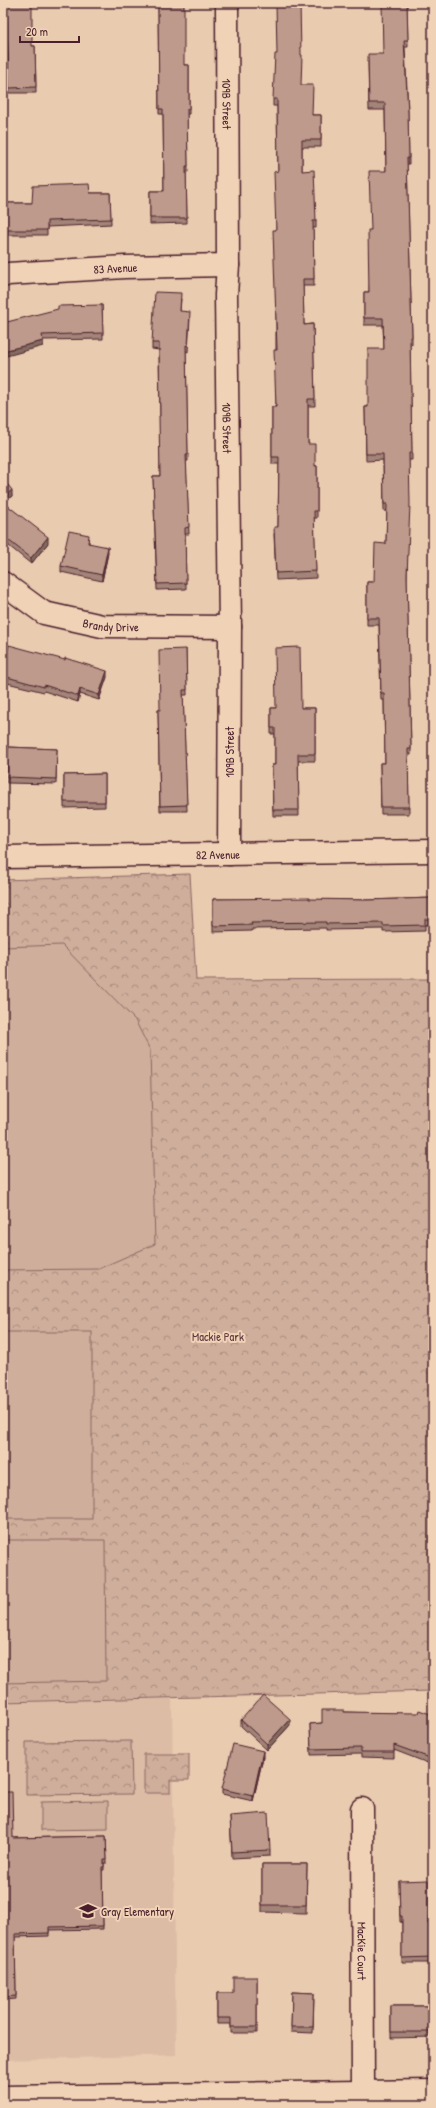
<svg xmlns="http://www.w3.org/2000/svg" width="436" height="2108" font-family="'Patrick Hand',sans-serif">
  <defs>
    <pattern id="forest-crowns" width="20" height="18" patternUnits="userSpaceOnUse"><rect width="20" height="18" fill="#cfae9b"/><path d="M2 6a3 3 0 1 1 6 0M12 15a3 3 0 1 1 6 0" fill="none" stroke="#aa8d7f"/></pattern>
  </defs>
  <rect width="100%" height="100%" fill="#e9cbb0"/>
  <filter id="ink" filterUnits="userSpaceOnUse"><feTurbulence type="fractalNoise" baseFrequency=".025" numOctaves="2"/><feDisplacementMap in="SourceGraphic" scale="8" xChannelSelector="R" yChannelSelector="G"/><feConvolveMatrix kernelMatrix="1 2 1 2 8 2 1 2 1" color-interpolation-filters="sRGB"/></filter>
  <g filter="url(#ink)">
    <!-- built -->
    <path fill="#dcbca5" d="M172,1698L176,2055L3,2060V1702Z"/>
    <!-- forest -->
    <g fill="url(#forest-crowns)" stroke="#8c6663">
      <path d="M190,874L196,980L433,979V1691L3,1702V880Z"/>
      <path d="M131,1741L132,1794L26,1795V1742Z"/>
      <path d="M144,1754H189V1780H170V1793H144Z"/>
    </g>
    <!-- garden -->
    <g fill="#cfae9b" stroke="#8c6663">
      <path d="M62,945L135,1020L150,1050L155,1244L98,1269L3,1270V947Z"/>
      <rect x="3" y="1332" width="89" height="187"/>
      <path d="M3,1540H105L106,1681L3,1683Z"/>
      <path d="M108,1801V1829L41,1830V1802Z"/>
    </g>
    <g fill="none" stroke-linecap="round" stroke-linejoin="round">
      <!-- minor casing -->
      <g stroke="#4a1f2b" stroke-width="25">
        <g id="minor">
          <path id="s1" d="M227,3L228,265L226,295L230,627L229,854"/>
          <path id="s2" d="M3,276L8,274L125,267L228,265"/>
          <path id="s3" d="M3,583L44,613L102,626L230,627"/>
          <path id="s4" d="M3,857L433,851"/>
          <path id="s5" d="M362,1809L363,2093"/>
          <path d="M3,2097L433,2091"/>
        </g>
      </g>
      <!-- minor -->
      <use href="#minor" stroke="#f0d2b6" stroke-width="22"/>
    </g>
    <!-- wall -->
    <g fill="#a38478" stroke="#4a1f2b">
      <path d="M3,3L32,46H35L36,93H9L7,27H3Z"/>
      <path d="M158,3L184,65H189V114H187L188,172H186L187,223L150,224V191H164L163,114H159Z"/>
      <path d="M407,3L408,47H405L408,112L409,164H407L412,337V344H410L412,460H409L407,580L411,749V755H408L409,814H381L380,763H385L384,700H381L379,625H367V582H374L386,544L387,511H384L383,460L366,461L365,407H368L384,349L383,325H364V292H369L371,230L386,171L385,110H369L368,61L383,54Z"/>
      <path d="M301,85L312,115H321V147H302V171L316,221V228H313L314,286H303L304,325L313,324L315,406H308V444L315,466H317V518H314L316,578L276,580L274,534L278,527L279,464H272V407H276V230L278,171L277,106H273V99Z"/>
      <path d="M90,193H110L111,224L47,227V235H3V203H32Z"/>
      <path d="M181,299L180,311L190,318L188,352L186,351L188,461H186L189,534H185L186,589L157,590L153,476H160V416L159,350L152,349V343Z"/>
      <path d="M102,305L103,339L43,340V346L3,323Z"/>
      <path d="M3,479L12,496L4,502L48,543L31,564L3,541Z"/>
      <path d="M89,541V543L108,553L102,581L61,572V566Z"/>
      <path d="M186,649L187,695H183L187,811H160L158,710H160Z"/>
      <path d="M3,668L107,677L99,700L80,694L78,702L44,691V692L3,682Z"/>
      <path d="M271,708H315V761H298L299,816H273L272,765H275V734H271Z"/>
      <path d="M8,747L57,749L56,784L7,783Z"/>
      <path d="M105,774V807L64,808V775Z"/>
      <path d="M433,898V925H425V931L383,932V929L326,930V928L252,929V931L213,932V899L366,900Z"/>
      <path d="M344,1712L433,1715V1765L394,1750V1758L361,1757V1754L311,1755L310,1724L322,1723Z"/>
      <path d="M241,1720L290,1725L267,1750L241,1726Z"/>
      <path d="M263,1757L253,1801L222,1794V1789Z"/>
      <path d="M3,1792L13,1838L106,1836L107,1863H104V1870H102L103,1929L49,1930V1936L15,1937L16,1999L3,2000Z"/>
      <path d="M230,1816L270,1850V1856L232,1858Z"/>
      <path d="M429,1834H433V1876H430Z"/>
      <path d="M262,1864H307L306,1913L262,1912Z"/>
      <path d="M399,1881L428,1923H433V1963H402V1922H400Z"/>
      <path d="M257,1977V2033H231V2024H217V1993H233Z"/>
      <path d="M292,1992L314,1993L313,2033L291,2032Z"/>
      <path d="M391,2006H433V2037L391,2038Z"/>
    </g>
    <!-- shaded-wall -->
    <g fill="#846c61" stroke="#4a1f2b">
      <path d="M43,341V346L3,357V351Z"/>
      <path d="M12,490V496L3,503V498Z"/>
      <path d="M48,537V543L31,564V558Z"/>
      <path d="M108,547V553L102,581V575Z"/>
      <path d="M107,671V677L99,700V695Z"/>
      <path d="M80,689V694L78,702V696Z"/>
      <path d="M290,1719V1725L267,1750V1744Z"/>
      <path d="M263,1751V1757L253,1801V1796Z"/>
    </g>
    <!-- building -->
    <g fill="#bd9a8b" stroke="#4a1f2b">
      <path d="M3,3H32V46H35L36,87L9,88L7,21L3,22Z"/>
      <path d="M158,3H184V65H189V109H187L188,166H186L187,218H150V191H164L163,109H159Z"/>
      <path d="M276,3H300L301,55H302L301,85H313L312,115H321V140H302V171L314,170L316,221H313L314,279H303L304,325L313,324L315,399H308V444H315V466H317V511H314L316,571L276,573L274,527H278L279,457H272V407H276L274,350H277L273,230H276L274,172L278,171L277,99H273L275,54H277Z"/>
      <path d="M382,3H407L408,40H404L408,112L409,158H407L412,337H410L412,453H409L410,504L407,576L411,749H408L409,807H381L380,763H385L384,693H381L379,618H367V582H374L375,543L386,544L387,504H384L383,454H366L365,407H368V349H384L383,318H364V292H369L368,230H371L369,171H386L385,103H369L368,54H383Z"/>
      <path d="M89,184L90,193H110L111,219L47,221V230H3V203H32L33,186Z"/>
      <path d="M155,292L181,293L180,311L190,312L188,346L186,345L188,455H186L189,527L185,528L186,583L157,584L153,476H160L159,416H160L159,343H152Z"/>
      <path d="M102,305L103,333L42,335L43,341L3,351V323L58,309V306Z"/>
      <path d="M3,479L12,490L3,498Z"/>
      <path d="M3,502L48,537L31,558L3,536Z"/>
      <path d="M69,531L89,535L88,543L108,547L102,575L61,566Z"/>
      <path d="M9,645L65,660V658L107,671L99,695L80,689L78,696L44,685V687L3,676V668Z"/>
      <path d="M300,647L301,708H315V754H298L299,810H273L272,765H275V728H271V708H276L275,648Z"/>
      <path d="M186,649L187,690H183L187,805L160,806L158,710H160L159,650Z"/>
      <path d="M8,747L57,749L56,779L7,777Z"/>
      <path d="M105,774V802H64V775Z"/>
      <path d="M309,898V899L366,900L433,898V919H425V925L383,926V923L326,924V922L251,923L252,925L213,926V899Z"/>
      <path d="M263,1695L290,1719L267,1744L241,1720Z"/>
      <path d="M322,1710H344V1712L418,1713L419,1710L433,1715V1759L394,1745V1752H361V1748L311,1749L310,1724L322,1723Z"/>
      <path d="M233,1744L263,1751L253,1796L222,1789Z"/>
      <path d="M3,1792H12L13,1838L106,1836L107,1860H104V1867H102L103,1926L49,1927V1933L15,1934L16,1996L3,1997Z"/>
      <path d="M268,1813L270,1850L232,1852L230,1816Z"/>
      <path d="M429,1834H433V1870H430Z"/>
      <path d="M262,1864H307L306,1905H262Z"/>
      <path d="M428,1880V1923H433V1957L402,1958V1916H400L399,1881Z"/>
      <path d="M233,1977H257V2027H231V2018H217V1993H233Z"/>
      <path d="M292,1992L314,1993L313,2027H291Z"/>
      <rect x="391" y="2006" width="42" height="26"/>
    </g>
  </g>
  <!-- icons -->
  <defs>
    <g id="school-bare" transform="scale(1.38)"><path d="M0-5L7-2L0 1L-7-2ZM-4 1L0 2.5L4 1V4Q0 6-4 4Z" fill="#4a1f2b" stroke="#f0d2b6" stroke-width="2.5" paint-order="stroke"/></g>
  </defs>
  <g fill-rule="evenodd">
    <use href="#school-bare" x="88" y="1911"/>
  </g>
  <g text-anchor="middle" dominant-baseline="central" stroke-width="4" stroke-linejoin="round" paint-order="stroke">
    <!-- street labels -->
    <g font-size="12" fill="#4a1f2b" stroke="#f0d2b6">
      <text stroke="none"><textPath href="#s1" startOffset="101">109B Street</textPath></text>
      <text stroke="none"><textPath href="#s2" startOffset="113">83 Avenue</textPath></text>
      <text stroke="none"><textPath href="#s1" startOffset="425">109B Street</textPath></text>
      <text stroke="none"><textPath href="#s3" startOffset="119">Brandy Drive</textPath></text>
      <text transform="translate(229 752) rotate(-90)">109B Street</text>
      <text stroke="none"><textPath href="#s4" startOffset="215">82 Avenue</textPath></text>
      <text stroke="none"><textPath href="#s5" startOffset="142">MacKie Court</textPath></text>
    </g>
    <!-- park labels -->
    <g font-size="12" fill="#5e343c" stroke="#f0d2b6">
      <text x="218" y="1336">Mackie Park</text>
    </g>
    <!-- poi labels -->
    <g font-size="12" fill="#4a1f2b" stroke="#f0d2b6" text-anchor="start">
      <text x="101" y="1911">Gray Elementary</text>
    </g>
  </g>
  <!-- margin -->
  <rect width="436" height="2108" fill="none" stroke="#f0d2b6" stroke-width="16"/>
  <rect x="8" y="8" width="420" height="2092" fill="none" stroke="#4a1f2b" stroke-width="1.5" filter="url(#ink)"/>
  <!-- scale -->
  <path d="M20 36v6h59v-6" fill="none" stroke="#4a1f2b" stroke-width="2"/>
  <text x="26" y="36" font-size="12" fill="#4a1f2b" stroke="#f0d2b6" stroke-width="3" paint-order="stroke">20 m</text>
</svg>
